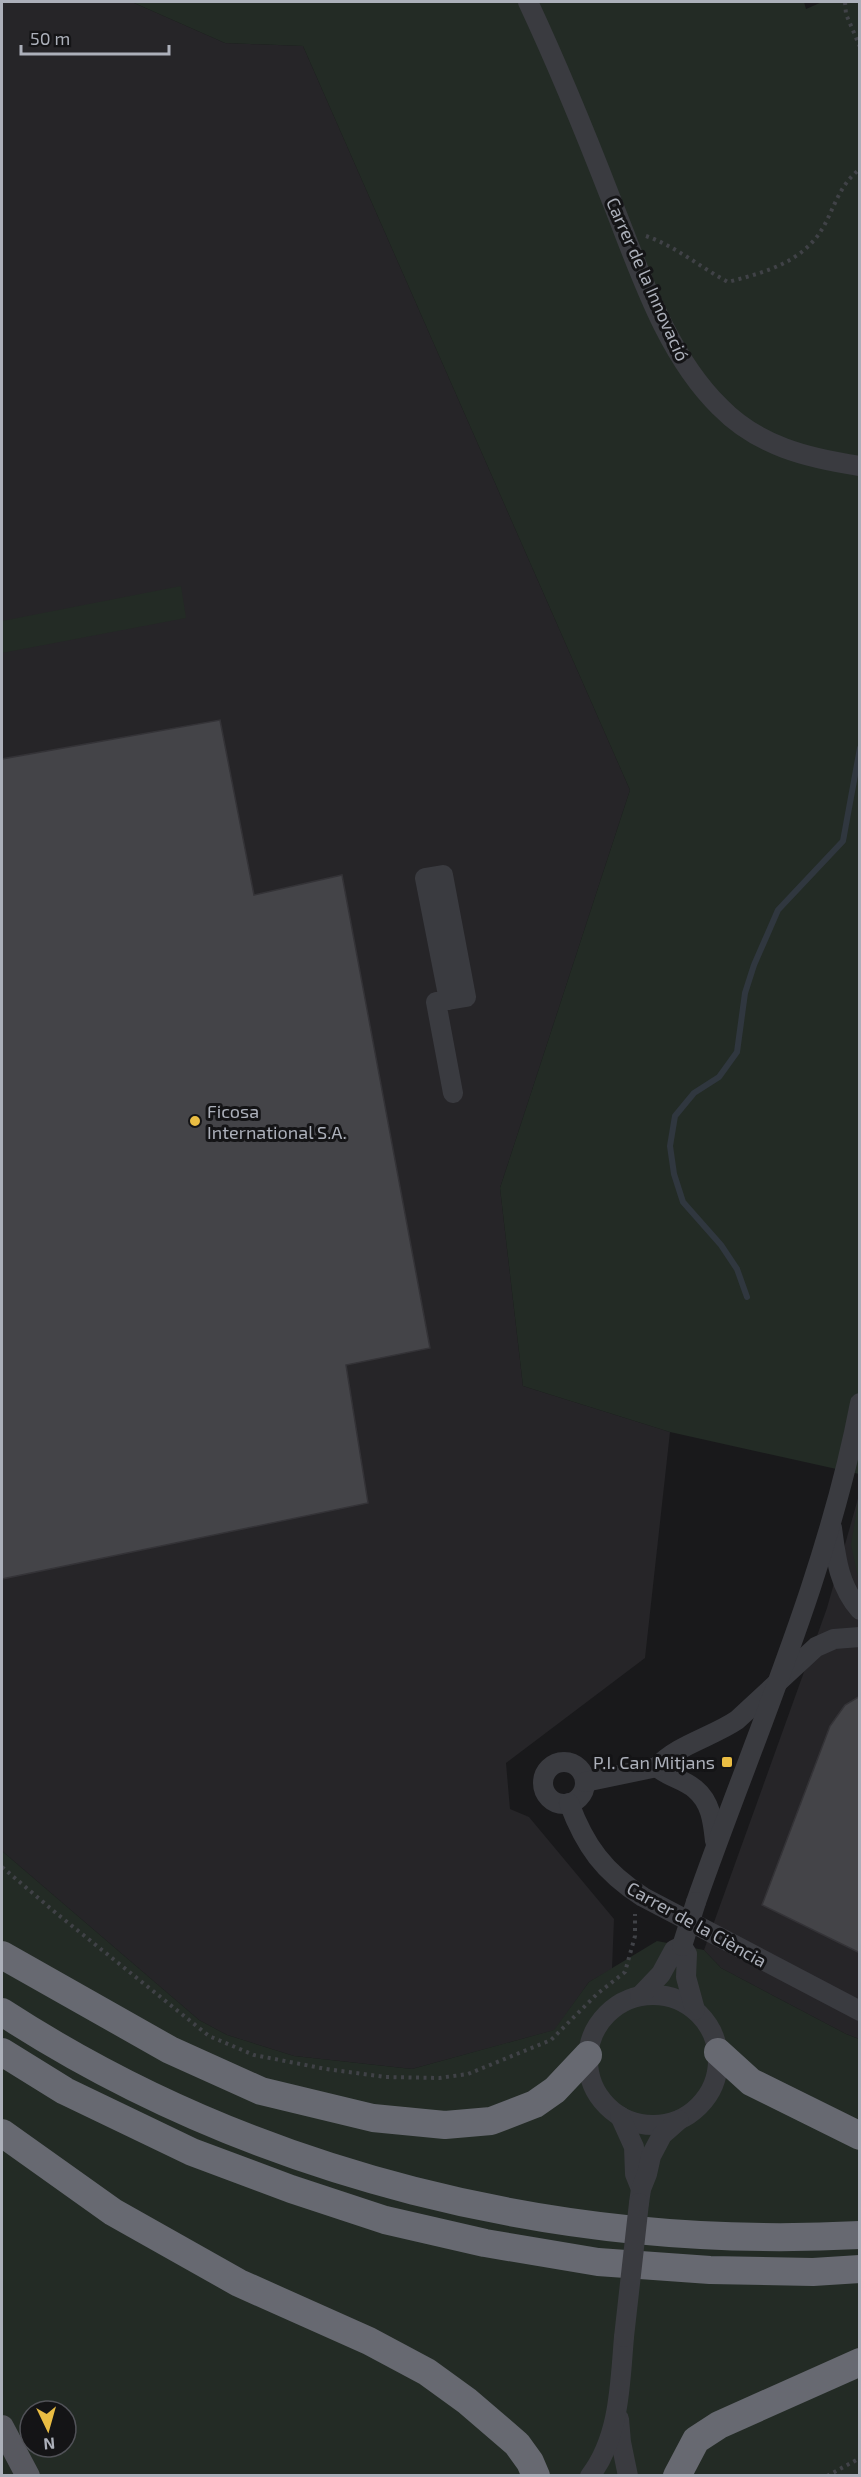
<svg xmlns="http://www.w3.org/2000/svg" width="861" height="2477" font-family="'Exo 2',sans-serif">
  <rect width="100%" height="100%" fill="#19191b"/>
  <!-- built -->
  <g fill="#262528">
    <path d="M2,2H132L225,43L303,46L630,790L500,1188L523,1386L670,1432L645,1658L506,1763L510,1809L529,1817L614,1919L612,1969L589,1982L555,2030L412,2069L294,2056L227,2035L199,2020L2,1851Z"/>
    <path d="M859,1495V2039L846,2034L721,1968L704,1950L827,1608Z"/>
  </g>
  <!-- green -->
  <g fill="#232b25" fill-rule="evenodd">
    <path d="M132,2H804L806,9L822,2H859V1474L670,1432L523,1386L500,1188L630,790L303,46L225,43Z"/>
    <path d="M181,586L186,618L2,653V621Z"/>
    <path d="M859,1495L860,1582H859L851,1545Z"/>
    <path d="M2,1851L199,2020L227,2035L294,2056L412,2069L554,2030L589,1982L657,1941L704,1950L721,1968L846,2034L859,2039V2475H2ZM30,2411H66V2447H30Z"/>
  </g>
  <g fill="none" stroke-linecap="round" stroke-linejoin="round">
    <!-- stream -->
    <path stroke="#30373f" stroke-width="6" d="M747,1297L737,1269L721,1245L683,1202L674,1174L670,1146L675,1116L694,1093L719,1077L737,1052L745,993L754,965L778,910L843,841L860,748"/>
  </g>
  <!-- building -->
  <g fill="#444448" stroke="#343337" stroke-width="1.5">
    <path d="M220,720L254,895L342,875L430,1348L346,1365L368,1503L2,1579V759Z"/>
    <path d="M860,1696V1953L762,1905L830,1726L845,1705Z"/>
  </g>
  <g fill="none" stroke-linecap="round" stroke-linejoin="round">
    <!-- path -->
    <g stroke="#404247" stroke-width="4" stroke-dasharray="3 4.5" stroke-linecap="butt">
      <path d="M845,2L846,14L860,47"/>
      <path d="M646,236C675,246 700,267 728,282C766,272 805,262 825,224C835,205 841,183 860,169"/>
      <path d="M2,1867L56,1913L209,2036L254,2055L326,2069L386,2077L439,2078L468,2074L551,2040L597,1994L625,1972L635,1936V1914"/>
      <path d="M827,2476L860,2458"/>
    </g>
    <!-- minor -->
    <g stroke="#3a3b40" stroke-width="20">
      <path d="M528,2C558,66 585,132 611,199C639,269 665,353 720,407C758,446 807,458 860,466"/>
      <path d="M449,1000L425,878L443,875L466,997L436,1002L453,1093"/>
      <path d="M832,1528C836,1559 839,1586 860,1610"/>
      <circle cx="564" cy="1783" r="21"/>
      <path d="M657,1767C677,1745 712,1737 737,1720L816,1647L834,1639L860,1637"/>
      <path d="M657,1767C668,1777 683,1779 695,1789C711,1802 713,1822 715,1841"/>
      <path d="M585,1782L657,1767"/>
      <path d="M569,1803C585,1846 604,1872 643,1897L860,2011"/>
      <path d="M696,1902C754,1737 827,1576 860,1403"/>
      <circle cx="653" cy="2060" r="65"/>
      <path d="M640,1996L661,1974L674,1950L682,1946L687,1954L686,1977L695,2010"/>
      <path d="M620,2116L634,2147L635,2174L641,2189"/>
      <path d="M639,2203L641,2189L647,2174L651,2156L662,2135L679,2120"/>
      <path d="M619,2419L621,2442L628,2476"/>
      <path d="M590,2476C620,2437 620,2383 624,2337"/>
    </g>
    <!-- major -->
    <path stroke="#57585f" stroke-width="24" d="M2,2427L28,2476"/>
    <!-- highway -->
    <g stroke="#676971" stroke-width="28">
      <path d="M2,1955L170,2050L261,2091L373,2118L445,2125L491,2121L535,2104L555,2090L588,2055"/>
      <path d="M2,2012C253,2175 561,2251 860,2235"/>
      <path d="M2,2052L65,2091L192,2152L291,2189L385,2220L485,2243L598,2262L710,2270L813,2272L860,2269"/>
      <path d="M718,2052L751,2082L860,2136"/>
      <path d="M2,2133L113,2212L239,2283L369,2341L427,2372L467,2401L517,2444L530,2462L536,2476"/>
      <path d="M677,2476L696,2440L719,2425L860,2362"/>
    </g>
    <!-- minor-bridge -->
    <g stroke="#3a3b40" stroke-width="20">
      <path d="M682,1946L696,1902"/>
      <path d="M624,2337L639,2203"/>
    </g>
  </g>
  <!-- markers -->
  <g fill="#eabd43" stroke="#141416" stroke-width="2">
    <circle cx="195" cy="1121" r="6"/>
    <rect x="721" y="1756" width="12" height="12" rx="3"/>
  </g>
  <g text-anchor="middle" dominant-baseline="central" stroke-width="6" stroke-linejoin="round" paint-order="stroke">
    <!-- street labels -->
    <g font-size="18" fill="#acb0ba" stroke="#141416">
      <text transform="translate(648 279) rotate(66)">Carrer de la Innovació</text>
      <text transform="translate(697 1924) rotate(29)">Carrer de la Ciència</text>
    </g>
    <!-- poi labels -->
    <g font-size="18" fill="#acb0ba" stroke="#141416" text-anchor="start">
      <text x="207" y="1111">Ficosa<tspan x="207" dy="21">International S.A.</tspan></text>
      <text x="715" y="1762" text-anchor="end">P.I. Can Mitjans</text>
    </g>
  </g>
  <!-- border -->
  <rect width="861" height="2477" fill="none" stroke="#acb0ba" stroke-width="6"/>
  <!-- north arrow -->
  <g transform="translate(48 2429) rotate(175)"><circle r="28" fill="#141416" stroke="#515258" stroke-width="1.5"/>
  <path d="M0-4.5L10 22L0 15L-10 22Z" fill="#eabd43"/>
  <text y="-9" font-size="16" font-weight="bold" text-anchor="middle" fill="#acb0ba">N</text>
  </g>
  <!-- scale -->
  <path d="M21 45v9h148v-9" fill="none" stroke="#acb0ba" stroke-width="3"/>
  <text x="30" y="45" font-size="18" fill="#acb0ba" stroke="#141416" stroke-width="4.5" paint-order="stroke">50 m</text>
</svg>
